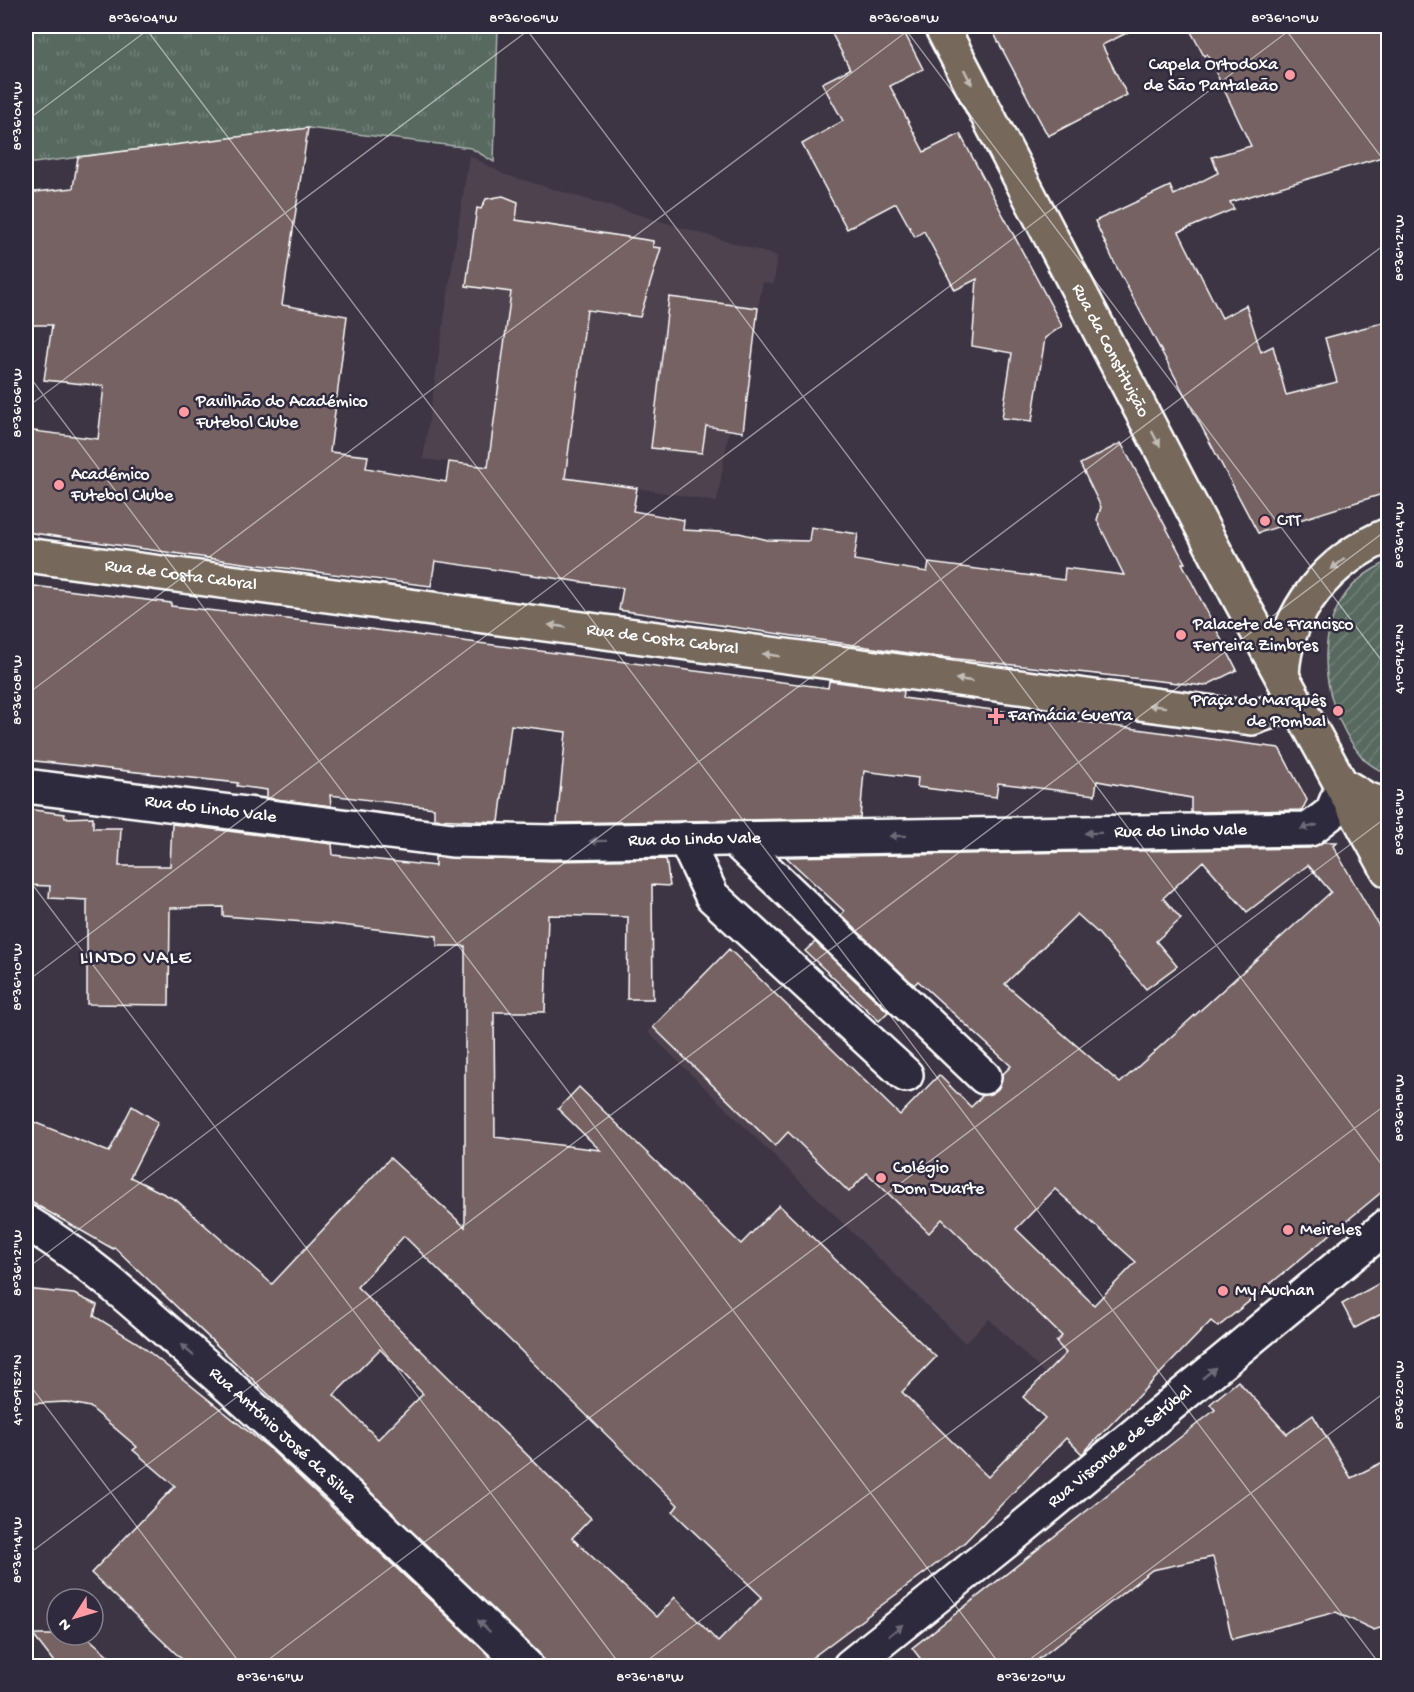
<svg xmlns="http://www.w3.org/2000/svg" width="1414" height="1692" font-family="'Gochi Hand',sans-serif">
  <defs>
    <pattern id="grass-tufts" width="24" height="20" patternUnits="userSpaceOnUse" patternTransform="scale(1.5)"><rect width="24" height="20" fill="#586961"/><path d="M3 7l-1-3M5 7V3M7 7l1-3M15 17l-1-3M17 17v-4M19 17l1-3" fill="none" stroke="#718079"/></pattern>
    <pattern id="garden-furrows" width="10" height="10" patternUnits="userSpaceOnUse" patternTransform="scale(1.5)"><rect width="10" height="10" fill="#586961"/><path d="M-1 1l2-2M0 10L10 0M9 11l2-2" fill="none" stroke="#718079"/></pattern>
  </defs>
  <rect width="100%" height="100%" fill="#3d3544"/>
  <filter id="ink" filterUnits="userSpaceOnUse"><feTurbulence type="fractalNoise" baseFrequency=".0167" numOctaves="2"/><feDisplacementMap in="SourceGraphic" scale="12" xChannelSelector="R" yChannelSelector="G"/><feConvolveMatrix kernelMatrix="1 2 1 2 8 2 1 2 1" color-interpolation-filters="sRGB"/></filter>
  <g filter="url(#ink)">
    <!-- built -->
    <g fill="#4e424d">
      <path d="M469,155L503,174L777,256L774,284L763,282L758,308L743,432L729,430L717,502L637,488L623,588L435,561L448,462L423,459Z"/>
      <path d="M729,949L1162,1371L1104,1432L989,1319L965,1343L648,1032Z"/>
    </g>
    <!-- grass -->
    <path fill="url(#grass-tufts)" stroke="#acb4b0" stroke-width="1.5" d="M26,26H498L494,162L471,148L308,128L26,164Z"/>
    <!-- garden -->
    <path fill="url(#garden-furrows)" stroke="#acb4b0" stroke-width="1.5" d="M1388,562V775C1380,770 1368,765 1362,757C1313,698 1307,595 1388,562Z"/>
    <!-- building -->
    <g fill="#766262" stroke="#fff" stroke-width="1.5" fill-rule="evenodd">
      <path d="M828,26H901L923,69L890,86L924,152L960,134L1062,326L1045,338L1032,421L1002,418L1012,353L972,346L977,279L955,290L924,231L915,237L896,203L847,229L802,144L843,121L822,83L850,69Z"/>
      <path d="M990,26H1141L1102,45L1127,95L1048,136Z"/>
      <path d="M1188,26H1389V155L1230,202L1234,209L1179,232L1222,318L1246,305L1261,352L1273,346L1286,395L1337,382L1325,338L1389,321V492L1258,533L1114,262L1095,221L1170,186L1174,195L1218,173L1212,157L1251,146L1207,54L1204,56Z"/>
      <path d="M308,128L282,305L347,316L330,452L368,456L366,468L446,482L449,462L488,467L511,292L466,286L477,208L481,209L486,199L503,196L518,202L516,220L653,241V247L661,248L640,317L587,310L565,478L637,488L633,511L684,520L683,530L739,533L768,540L809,541L811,527L858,534L854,560L927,572L929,563L1064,580L1065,568L1124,575L1097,520L1101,507L1080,464L1121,443L1185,563H1182L1237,670L1205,686L921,655L619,610L623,588L435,561L431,586L243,563L26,532V430L98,439L104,386L44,380L52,325H26V193L73,188L78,157Z"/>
      <path d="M669,297L758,308L743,432L706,426L702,453L651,448Z"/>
      <path d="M26,585L171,603V606L331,624L828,688L829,681L904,691L903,698L1279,748L1307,800L1302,810L1196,812H1191V798L1097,781L1095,795L998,783L996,797L917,787L918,778L864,771L860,818L557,823L566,732L511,725L499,822L434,819V808L330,795L331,806L267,798V790L237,786L238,783L26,760Z"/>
      <path d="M26,809L64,814L65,818L93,817V828H121L119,866H170L172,824L332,844L333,855L435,866V857L552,861L666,859L670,886L652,885L653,999H627L628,917L548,915L545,1012H494L495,1137L600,1150L558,1109L579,1087L741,1244L779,1205L936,1357L902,1392L988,1477L1045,1418L1023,1397L1066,1353L1056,1342L1062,1336L942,1219L929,1233L867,1173L849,1192L788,1132L775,1146L653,1027L729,949L900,1115L939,1075L971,1107L983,1095L998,1089L1002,1075L1011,1066L918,981L914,985L841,915L844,911L786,857L1310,848L1323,842H1337L1333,846L1389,944V1186L1218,1327L1211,1321L1082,1454L1066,1438L964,1543L801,1666H544L539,1653L114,1247L113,1249L26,1199V1119L109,1152L132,1106L158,1122L130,1177L176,1200L272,1284L390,1158L465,1227V946H437V936L332,924L223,916V907L170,908L169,1005L87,1004V900L49,898L50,886L26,885ZM1203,861L1247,912L1308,865L1331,892L1120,1083L1005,984L1077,914L1099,934L1146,989L1177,966L1156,941L1181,919L1163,898ZM1055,1189L1136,1262L1094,1305L1016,1229ZM404,1236L678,1505L673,1512L762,1597L718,1642L675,1597L657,1617L572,1538L591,1518L357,1287ZM380,1349L423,1394L378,1439L334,1395Z"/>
      <path d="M815,942L888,1012L879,1021L805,951Z"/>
      <path d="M1389,1278V1310L1355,1328L1342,1304Z"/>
      <path d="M26,1289L74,1294L97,1305L94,1316L138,1343L269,1448L500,1666H189L91,1573L175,1486L133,1450L137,1447L90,1407L66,1402L26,1404Z"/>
      <path d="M1238,1381L1287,1434L1313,1415L1351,1478L1389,1459V1625L1374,1630L1336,1612L1232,1639L1213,1557L1152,1570L1030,1666H926L912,1648L1215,1410L1210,1404Z"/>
      <path d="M33,1635H85L120,1666H57Z"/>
    </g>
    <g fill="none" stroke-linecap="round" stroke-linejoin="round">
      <!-- minor casing -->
      <g stroke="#fff" stroke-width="38">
        <g id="minor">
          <path id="s1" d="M26,786L452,840L552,842L1310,829L1332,812L1343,785"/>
          <path d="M733,838L984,1077"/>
          <path d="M685,839L712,896L906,1075"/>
          <path id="s2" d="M26,1222C88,1259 142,1310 197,1358C310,1457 418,1562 526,1666"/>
          <path id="s3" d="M850,1666L1011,1537L1388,1225"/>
        </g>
      </g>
      <!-- major casing -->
      <g stroke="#fff" stroke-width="38">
        <g id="major">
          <path id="s4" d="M941,26L1238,596L1388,870"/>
          <path id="s5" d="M26,555L1252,718L1296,703"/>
          <path d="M1282,675C1285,610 1330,559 1388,535"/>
          <path d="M1343,785L1366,799L1388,806"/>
        </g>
      </g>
      <!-- minor -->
      <use href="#minor" stroke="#2f2a3d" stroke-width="33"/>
      <!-- major -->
      <use href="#major" stroke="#76695c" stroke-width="33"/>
    </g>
    <!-- one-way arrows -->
    <defs><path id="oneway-solid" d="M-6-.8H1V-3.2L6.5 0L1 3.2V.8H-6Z" transform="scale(1.5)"/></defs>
    <g fill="#c1bcb6">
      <use href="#oneway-solid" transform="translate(968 77) rotate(63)"/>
      <use href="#oneway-solid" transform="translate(1156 439) rotate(62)"/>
      <use href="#oneway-solid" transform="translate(1338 564) rotate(142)"/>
      <use href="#oneway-solid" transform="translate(557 626) rotate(-172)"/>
      <use href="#oneway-solid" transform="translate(771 655) rotate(-172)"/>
      <use href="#oneway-solid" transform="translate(964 680) rotate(-172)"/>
      <use href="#oneway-solid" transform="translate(1157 706) rotate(-173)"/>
    </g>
    <g fill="#6d6a77">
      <use href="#oneway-solid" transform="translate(1309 827) rotate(166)"/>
      <use href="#oneway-solid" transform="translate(1093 833) rotate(179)"/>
      <use href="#oneway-solid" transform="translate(898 836) rotate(179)"/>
      <use href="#oneway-solid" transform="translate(598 841) rotate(179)"/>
      <use href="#oneway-solid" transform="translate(187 1350) rotate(-139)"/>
      <use href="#oneway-solid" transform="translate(1209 1373) rotate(-40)"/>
      <use href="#oneway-solid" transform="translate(484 1626) rotate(-136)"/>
      <use href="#oneway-solid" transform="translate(896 1630) rotate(-39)"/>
    </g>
  </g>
  <!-- ticks -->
  <path fill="none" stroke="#fff" stroke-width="1.5" stroke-opacity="0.45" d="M144,26L1381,1666M524,26L1388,1173M903,26L1388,669M1283,26L1388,166M26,121L153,26M26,372L1001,1666M26,408L534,26M26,695L914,26M26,876L621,1666M26,982L1295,26M26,1269L1388,242M26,1380L242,1666M26,1556L1388,529M260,1666L1388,816M640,1666L1388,1103M1021,1666L1388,1390"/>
  <!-- markers -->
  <g fill="#ff9aa2" stroke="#2f2a3d" stroke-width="2">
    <circle cx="1290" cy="75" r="6"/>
    <circle cx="184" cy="412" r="6"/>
    <circle cx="59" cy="485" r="6"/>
    <circle cx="1265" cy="521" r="6"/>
    <circle cx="1181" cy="635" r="6"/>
    <circle cx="1338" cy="711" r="6"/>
    <path d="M993 707h6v6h6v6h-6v6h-6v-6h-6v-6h6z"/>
    <circle cx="881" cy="1178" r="6"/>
    <circle cx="1288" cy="1230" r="6"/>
    <circle cx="1223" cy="1291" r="6"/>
  </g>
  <g text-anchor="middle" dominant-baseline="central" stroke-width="5" stroke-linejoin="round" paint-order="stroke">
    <!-- poi labels -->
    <g font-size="18" fill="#fff" stroke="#2f2a3d" text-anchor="start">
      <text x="1278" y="65" text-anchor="end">Capela Ortodoxa<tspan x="1278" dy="21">de São Pantaleão</tspan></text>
      <text x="196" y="402">Pavilhão do Académico<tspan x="196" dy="21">Futebol Clube</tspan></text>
      <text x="71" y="475">Académico<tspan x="71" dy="21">Futebol Clube</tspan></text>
      <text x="1277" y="521">CTT</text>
      <text x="1193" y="625">Palacete de Francisco<tspan x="1193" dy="21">Ferreira Zimbres</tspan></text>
      <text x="1326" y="701" text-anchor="end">Praça do Marquês<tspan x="1326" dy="21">de Pombal</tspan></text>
      <text x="1008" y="716">Farmácia Guerra</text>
      <text x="893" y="1168">Colégio<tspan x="893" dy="21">Dom Duarte</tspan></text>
      <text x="1300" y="1230">Meireles</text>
      <text x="1235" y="1291">My Auchan</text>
    </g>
    <!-- street labels -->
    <g font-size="18" fill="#fff" stroke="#2f2a3d">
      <text stroke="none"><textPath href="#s4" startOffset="366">Rua da Constituição</textPath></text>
      <text stroke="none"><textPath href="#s5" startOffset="156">Rua de Costa Cabral</textPath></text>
      <text stroke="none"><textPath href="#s5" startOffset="642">Rua de Costa Cabral</textPath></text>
      <text stroke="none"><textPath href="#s1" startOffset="186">Rua do Lindo Vale</textPath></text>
      <text stroke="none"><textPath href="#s1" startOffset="1158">Rua do Lindo Vale</textPath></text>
      <text stroke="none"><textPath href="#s1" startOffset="672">Rua do Lindo Vale</textPath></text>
      <text stroke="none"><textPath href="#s2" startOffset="334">Rua António José da Silva</textPath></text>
      <text stroke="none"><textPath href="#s3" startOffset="348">Rua Visconde de Setúbal</textPath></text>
    </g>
    <!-- neighbourhood labels -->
    <g font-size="20" letter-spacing="1.5" fill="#fff" stroke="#2f2a3d">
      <text x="136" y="959">LINDO VALE</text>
    </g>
  </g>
  <!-- margin -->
  <rect width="1414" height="1692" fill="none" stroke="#2f2a3d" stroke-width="66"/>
  <!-- north arrow -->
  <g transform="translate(75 1617) rotate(233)"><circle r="28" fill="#2f2a3d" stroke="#827f8b" stroke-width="1.5"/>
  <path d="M0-4.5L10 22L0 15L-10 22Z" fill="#ff9aa2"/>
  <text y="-9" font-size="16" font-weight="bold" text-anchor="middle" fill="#ffffff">N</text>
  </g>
  <rect x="33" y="33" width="1348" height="1626" fill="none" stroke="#fff" stroke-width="2"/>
  <g font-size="15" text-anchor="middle" fill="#fff">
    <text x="143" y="22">8°36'04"W</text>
    <text x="524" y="22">8°36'06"W</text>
    <text x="904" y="22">8°36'08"W</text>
    <text x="1285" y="22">8°36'10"W</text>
    <text transform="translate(16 116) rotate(-90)" y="5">8°36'04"W</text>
    <text transform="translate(1398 248) rotate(-90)" y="5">8°36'12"W</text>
    <text transform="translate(16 403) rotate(-90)" y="5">8°36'06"W</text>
    <text transform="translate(1398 535) rotate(-90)" y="5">8°36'14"W</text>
    <text transform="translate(1398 659) rotate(-90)" y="5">41°09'42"N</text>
    <text transform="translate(16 690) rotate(-90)" y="5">8°36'08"W</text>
    <text transform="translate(1398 822) rotate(-90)" y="5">8°36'16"W</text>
    <text transform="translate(16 977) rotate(-90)" y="5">8°36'10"W</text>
    <text transform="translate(1398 1108) rotate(-90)" y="5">8°36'18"W</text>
    <text transform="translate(16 1263) rotate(-90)" y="5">8°36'12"W</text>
    <text transform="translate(16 1390) rotate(-90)" y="5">41°09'52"N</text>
    <text transform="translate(1398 1395) rotate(-90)" y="5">8°36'20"W</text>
    <text transform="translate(16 1550) rotate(-90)" y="5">8°36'14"W</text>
    <text x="270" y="1681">8°36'16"W</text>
    <text x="650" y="1681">8°36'18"W</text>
    <text x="1031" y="1681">8°36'20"W</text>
  </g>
</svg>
